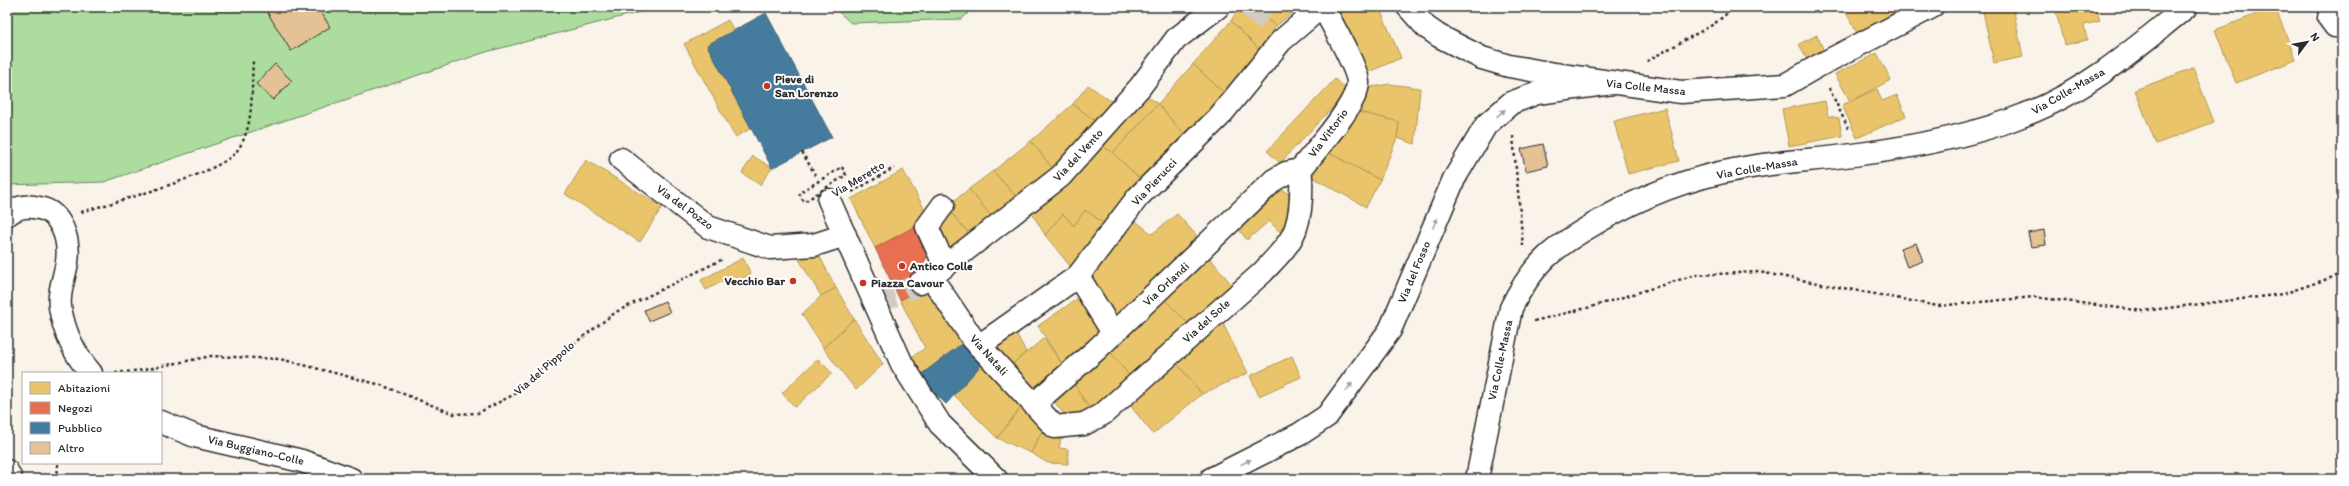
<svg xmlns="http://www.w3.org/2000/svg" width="2349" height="486" font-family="Itim,sans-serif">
  <rect width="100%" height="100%" fill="#faf3ea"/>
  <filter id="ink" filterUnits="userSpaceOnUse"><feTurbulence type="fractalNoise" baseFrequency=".025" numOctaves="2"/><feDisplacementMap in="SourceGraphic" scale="8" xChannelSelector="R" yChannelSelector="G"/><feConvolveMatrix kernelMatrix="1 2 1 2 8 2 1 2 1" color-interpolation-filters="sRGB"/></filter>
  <g filter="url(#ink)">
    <!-- green -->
    <g fill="#acdd9e" stroke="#6c8464">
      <path d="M7,7H659L486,52L104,182L7,185Z"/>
      <path d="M833,7H974L962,19L851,23Z"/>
    </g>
    <!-- homes -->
    <g fill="#e9c46a" stroke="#b09657">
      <path d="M1239,7H1249L1276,26L1260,50L1231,21Z"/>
      <path d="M1249,7H1300L1276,26Z"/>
      <path d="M1335,7H1379L1401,58L1364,74Z"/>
      <path d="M1843,7H1894L1897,13L1858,35Z"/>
      <path d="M1982,7H2013L2023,57L1994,63Z"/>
      <path d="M2055,7H2096L2100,21L2084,25L2087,40L2064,45Z"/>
      <path d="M2275,7L2296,60L2236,83L2215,30Z"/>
      <path d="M728,20L734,31L707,45L752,128L735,137L684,44Z"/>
      <path d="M1231,21L1260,50L1227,96L1193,64Z"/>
      <path d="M1817,35L1826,56L1809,64L1799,44Z"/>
      <path d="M1877,53L1891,80L1850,101L1835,74Z"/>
      <path d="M1193,64L1227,96L1186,137L1158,104Z"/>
      <path d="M2193,68L2214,122L2156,144L2135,90Z"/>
      <path d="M1335,79L1348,91L1280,163L1267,151Z"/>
      <path d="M1390,84L1420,88L1415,144L1397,138L1399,122L1355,111L1358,89Z"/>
      <path d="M1088,85L1118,106L1100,125L1073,104Z"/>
      <path d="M1877,89L1882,101L1897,95L1906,116L1857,138L1842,105Z"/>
      <path d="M1141,91L1158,104L1113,153L1095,141Z"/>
      <path d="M1825,101L1828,116L1839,118L1842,136L1789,146L1782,109Z"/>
      <path d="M1073,104L1100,125L1056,173L1031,141Z"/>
      <path d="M1158,104L1186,137L1141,180L1113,153Z"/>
      <path d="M1665,108L1679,161L1628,174L1614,121Z"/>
      <path d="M1355,111L1399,122L1397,138L1380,180L1327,152Z"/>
      <path d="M1031,141L1056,173L1019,200L993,171Z"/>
      <path d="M1095,141L1113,153L1141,180L1109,227L1085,210L1074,226L1063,214L1045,235L1029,208Z"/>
      <path d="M1327,152L1380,180L1366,207L1312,177Z"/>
      <path d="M753,156L772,168L760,185L742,173Z"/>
      <path d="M586,160L662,207L640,242L565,194Z"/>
      <path d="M903,170L930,219L875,248L851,199Z"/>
      <path d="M993,171L1019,200L994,220L969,189Z"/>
      <path d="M1277,187L1296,198L1284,236L1269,221L1247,240L1237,227Z"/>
      <path d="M969,189L994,220L972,237L946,207Z"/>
      <path d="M946,207L972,237L949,254L934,227Z"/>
      <path d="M1085,210L1109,227L1074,271L1045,235L1063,214L1074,226Z"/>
      <path d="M1177,214L1200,239L1116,322L1091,277L1129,216L1152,234Z"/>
      <path d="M1205,252L1232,285L1189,324L1162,297Z"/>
      <path d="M819,255L836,288L821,296L797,256Z"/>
      <path d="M743,258L751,274L726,287L723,281L706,290L701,280Z"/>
      <path d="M836,288L854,319L823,348L802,314L821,296Z"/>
      <path d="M925,288L964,342L918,377L907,360L925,348L900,300Z"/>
      <path d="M1084,294L1106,332L1066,370L1038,326Z"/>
      <path d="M1162,297L1189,324L1132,379L1108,349Z"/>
      <path d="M854,319L883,364L856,390L823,348Z"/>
      <path d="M1221,320L1248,373L1202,394L1174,360Z"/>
      <path d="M1013,327L1026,352L1009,367L988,347Z"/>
      <path d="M1044,338L1066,370L1035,399L1009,367Z"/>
      <path d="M1108,349L1132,379L1092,413L1071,379Z"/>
      <path d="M1292,356L1301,377L1259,396L1250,376Z"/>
      <path d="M818,359L832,373L795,407L782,393Z"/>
      <path d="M1174,360L1202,394L1153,434L1125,399Z"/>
      <path d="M982,364L1023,405L997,438L954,395Z"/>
      <path d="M1071,379L1092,413L1069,421L1050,396Z"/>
      <path d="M1023,405L1043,429L1031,453L997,438Z"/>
      <path d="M1043,429L1062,432L1059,448L1068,449V464L1048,463L1031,453Z"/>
    </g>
    <!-- shops -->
    <path fill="#e76f51" stroke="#af5b46" d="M914,227L932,246L921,269L913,277L925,288L900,300L875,248Z"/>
    <!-- public -->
    <g fill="#457b9d" stroke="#3d637b">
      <path d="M766,13L832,137L772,168L707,45Z"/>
      <path d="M964,342L982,364L946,404L918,377Z"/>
    </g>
    <!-- building -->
    <g fill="#e4c296" stroke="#2b2b2b">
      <path d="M264,7H293L296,11L302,7H318L330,27L291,51Z"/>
      <path d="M275,64L292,81L273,100L256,84Z"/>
      <path d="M1543,144L1548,166L1526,171L1521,149Z"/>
      <path d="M2044,230L2046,245L2031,247L2028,233Z"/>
      <path d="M1916,243L1923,261L1907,267L1900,248Z"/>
      <path d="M665,301L670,312L649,321L644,310Z"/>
    </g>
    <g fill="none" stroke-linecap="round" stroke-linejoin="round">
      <!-- minor-tunnel -->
      <g stroke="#d1cbc4" stroke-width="22" stroke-dasharray="22 11" stroke-linecap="butt">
        <path d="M1249,7L1276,26"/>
        <path d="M874,303L897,295L920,283"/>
      </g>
      <!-- minor casing -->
      <g stroke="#2b2b2b" stroke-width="25">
        <g id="minor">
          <path d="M1408,7L1426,27L1439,36L1482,58L1509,66L1554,74L1681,92L1785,85L1818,66L1932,7"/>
          <path d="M2332,7L2329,18L2335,26L2342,25"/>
          <path d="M621,159L708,227L770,248L814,245L845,235"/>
          <path d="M1300,170C1315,151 1357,105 1358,83C1358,69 1331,22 1323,7"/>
          <path d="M829,200L902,364L940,424L996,479"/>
          <path d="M943,205L927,227L945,266"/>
          <path d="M7,215C16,207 27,205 39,208C62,212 70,241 67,262C65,276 58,292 60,307C64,332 74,354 91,373"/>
          <path d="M1078,276L1113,333"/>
          <path d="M931,277L973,339L1055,427L1084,424L1103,414L1262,273C1288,245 1299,237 1301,198C1301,188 1302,180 1300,170"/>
          <path d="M920,283L931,277L1061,176L1140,87L1176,39L1218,7"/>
          <path d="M979,346L1078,276L1138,197L1219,117L1281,41L1321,7"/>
          <path d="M1034,404L1096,350L1274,180L1286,173L1300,170"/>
          <path d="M161,422L195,436L302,461L351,479"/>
          <path d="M7,471L11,479"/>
          <path d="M1211,479L1300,434L1327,416L1390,330L1454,179L1486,125L1511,103L1537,93L1613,83"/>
          <path d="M1477,479L1511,308C1533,263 1554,247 1596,223C1640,197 1688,178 1739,169C1779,161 1820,160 1860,154C1913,147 1975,135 2024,115C2085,92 2136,48 2186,7"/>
        </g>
      </g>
      <!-- path -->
      <g stroke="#2b2b2b" stroke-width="2.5" stroke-dasharray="3 3" stroke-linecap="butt">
        <path d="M1647,61L1714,24L1735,7"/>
        <path d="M1829,88L1849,130"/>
        <path d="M1513,136L1523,246"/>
        <path d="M802,152L817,178"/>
        <path d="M842,167L846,175L804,202L799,193Z"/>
        <path d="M852,192L894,168"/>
        <path d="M81,212C112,203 219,174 236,152C255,129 251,89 253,61"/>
        <path d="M1534,321L1591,307L1695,275L1759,272L1938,306L2034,297L2143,311L2283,294L2342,274"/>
        <path d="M115,373L143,370L211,356L280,359L381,385L454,414L478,413L515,394L551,361L616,312L723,259"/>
        <path d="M57,479L58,463"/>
      </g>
      <!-- minor -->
      <use href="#minor" stroke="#fff" stroke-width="22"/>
    </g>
    <!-- one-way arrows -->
    <defs><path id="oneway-solid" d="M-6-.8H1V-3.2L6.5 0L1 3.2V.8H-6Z"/></defs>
    <g fill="#a0a0a0">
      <use href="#oneway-solid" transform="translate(1501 113) rotate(-41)"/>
      <use href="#oneway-solid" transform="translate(1435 223) rotate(-67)"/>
      <use href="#oneway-solid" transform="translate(1349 387) rotate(-54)"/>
      <use href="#oneway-solid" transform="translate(1246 462) rotate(-27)"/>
    </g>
  </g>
  <!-- markers -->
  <g fill="#c8321e" stroke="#fff" stroke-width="1.5">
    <circle cx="767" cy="86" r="4"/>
    <circle cx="902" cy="266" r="4"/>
    <circle cx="793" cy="281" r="4"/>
    <circle cx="863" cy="283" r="4"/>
  </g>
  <g text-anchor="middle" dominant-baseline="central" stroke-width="4" stroke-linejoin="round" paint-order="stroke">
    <!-- poi labels -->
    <g font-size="12" font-weight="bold" fill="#2b2b2b" stroke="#fff" text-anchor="start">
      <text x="775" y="79">Pieve di<tspan x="775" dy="14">San Lorenzo</tspan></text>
      <text x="910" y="266">Antico Colle</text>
      <text x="785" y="281" text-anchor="end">Vecchio Bar</text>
      <text x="871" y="283">Piazza Cavour</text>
    </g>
    <!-- street labels -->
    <g font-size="12" fill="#2b2b2b" stroke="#fff">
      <text transform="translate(1646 87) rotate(6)">Via Colle Massa</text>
      <text transform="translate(2068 91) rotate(-30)">Via Colle-Massa</text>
      <text transform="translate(1328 133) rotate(-53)">Via Vittorio</text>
      <text transform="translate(1078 155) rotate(-47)">Via del Vento</text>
      <text transform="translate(1757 168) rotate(-10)">Via Colle-Massa</text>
      <text transform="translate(858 179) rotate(-31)">Via Meretto</text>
      <text transform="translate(1154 182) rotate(-47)">Via Pierucci</text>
      <text transform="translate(685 207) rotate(36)">Via del Pozzo</text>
      <text transform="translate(1414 272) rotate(-67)">Via del Fosso</text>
      <text transform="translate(1166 284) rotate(-43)">Via Orlandi</text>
      <text transform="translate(1206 321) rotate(-42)">Via del Sole</text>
      <text transform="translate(989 355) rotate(48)">Via Natali</text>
      <text transform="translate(1500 360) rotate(-78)">Via Colle-Massa</text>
      <text transform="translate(544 368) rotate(-41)">Via del Pippolo</text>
      <text transform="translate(256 450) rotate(13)">Via Buggiano-Colle</text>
    </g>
  </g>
  <!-- margin -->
  <rect width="2349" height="486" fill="none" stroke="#fff" stroke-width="24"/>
  <rect x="12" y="12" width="2325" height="462" fill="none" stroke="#2b2b2b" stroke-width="1.5" filter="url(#ink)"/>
  <!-- legend -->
  <rect x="22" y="372" width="140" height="92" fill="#ffffff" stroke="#aaaaaa"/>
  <rect x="30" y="382" width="20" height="12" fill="#e9c46a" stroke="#aaaaaa"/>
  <text x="58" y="392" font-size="12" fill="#2b2b2b">Abitazioni</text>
  <rect x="30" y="402" width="20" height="12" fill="#e76f51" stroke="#aaaaaa"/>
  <text x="58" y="412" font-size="12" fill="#2b2b2b">Negozi</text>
  <rect x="30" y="422" width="20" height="12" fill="#457b9d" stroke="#aaaaaa"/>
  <text x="58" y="432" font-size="12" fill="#2b2b2b">Pubblico</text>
  <rect x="30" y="442" width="20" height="12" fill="#e4c296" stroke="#aaaaaa"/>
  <text x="58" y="452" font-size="12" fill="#2b2b2b">Altro</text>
  <!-- north arrow -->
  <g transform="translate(2307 42) rotate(58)" stroke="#ffffff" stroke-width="3" paint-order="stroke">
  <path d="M0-3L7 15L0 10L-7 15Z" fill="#2b2b2b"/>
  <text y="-6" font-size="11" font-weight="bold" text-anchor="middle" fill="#2b2b2b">N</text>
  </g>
</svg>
